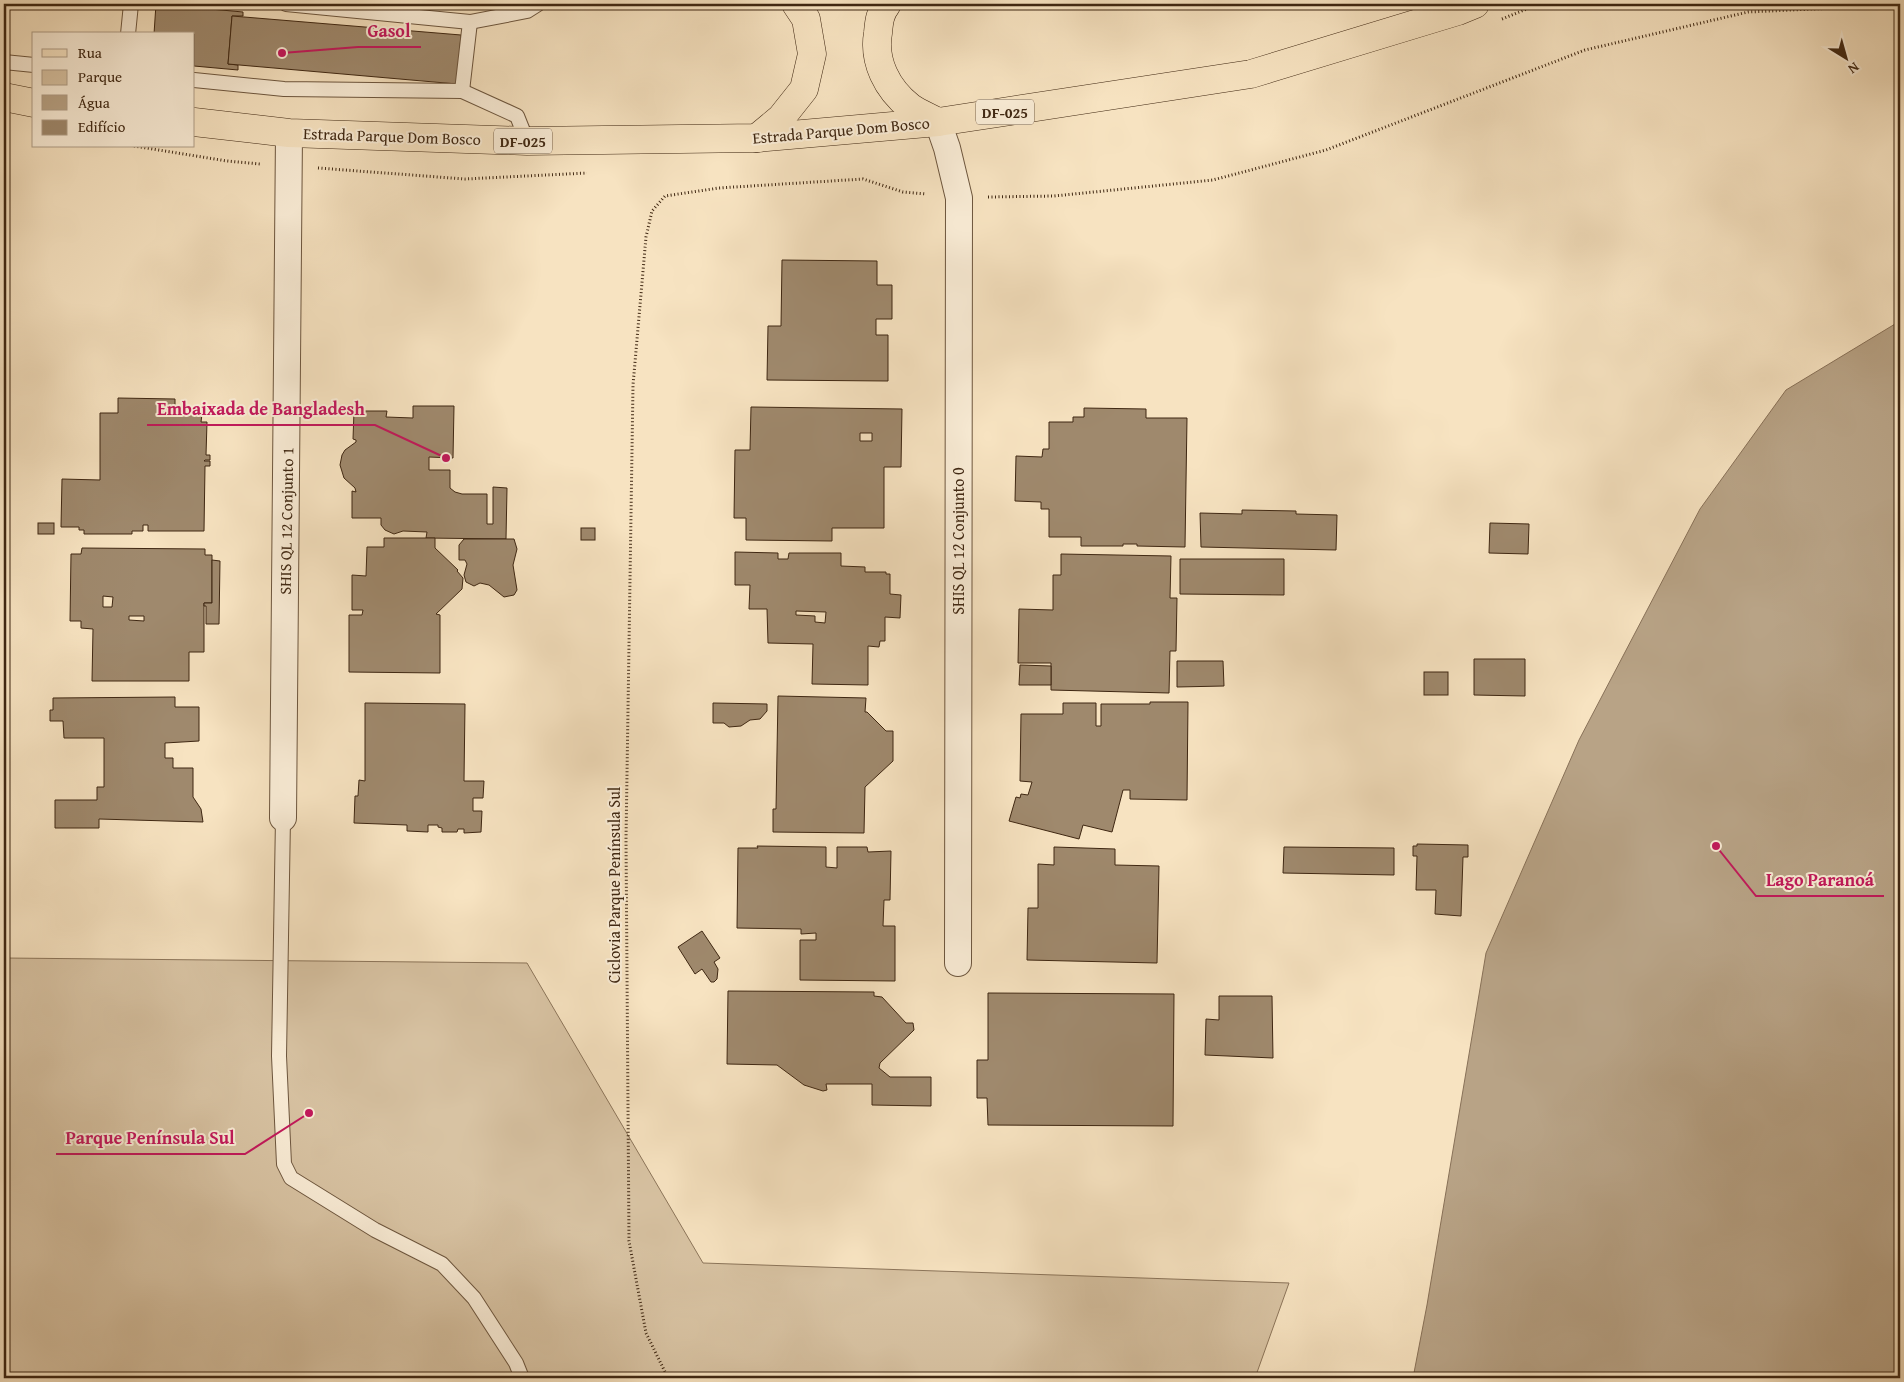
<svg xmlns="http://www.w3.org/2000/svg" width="1904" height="1382" font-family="'Gentium Book Plus',serif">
  <rect width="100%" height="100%" fill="#f7e3c1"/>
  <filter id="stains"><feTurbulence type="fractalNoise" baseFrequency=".004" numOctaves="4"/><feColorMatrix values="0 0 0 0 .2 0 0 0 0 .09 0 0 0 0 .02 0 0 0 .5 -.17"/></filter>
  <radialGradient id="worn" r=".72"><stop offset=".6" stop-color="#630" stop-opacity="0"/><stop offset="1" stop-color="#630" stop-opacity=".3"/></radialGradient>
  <!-- green -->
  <path fill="#d8c3a3" stroke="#8c755a" d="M4,958L527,963L703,1263L1289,1283L1255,1378H4Z"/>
  <!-- water -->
  <path fill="#b8a386" stroke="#887158" d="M1900,321V1378H1413L1427,1305L1486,953L1579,740L1700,509L1786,390Z"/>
  <!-- building -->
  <g fill="#9f896d" stroke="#3f2712" fill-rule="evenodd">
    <path d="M156,4L243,12V16H232L228,64L238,65V70L194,66V34H154Z"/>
    <path d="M232,16L461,35L457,84L228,64Z"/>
    <path d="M782,260L877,261V285H892V319H876V335H888V381L767,380L768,326H781Z"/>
    <path d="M118,398L175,399V414H202L201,422H207L206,455H210V460H205L204,461H210V466H205L204,531H148V525H143V531H132V534H84V530H79V527H61L62,479L100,480V413H118Z"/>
    <path d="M413,406H454L453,458L429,457V470H450V488L455,492L462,494H487V524H493V487L507,488L506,539L426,538L427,532L403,531L394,534L385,530L381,525V518H352V491L356,492L355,488L344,478L340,465L342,455L345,450L356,442V440L353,439L354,411H387L386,417L413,418Z"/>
    <path d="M751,407L902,409L901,467H884V528H832V541L746,540V518H734L735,450H750ZM860,433H872V441H860Z"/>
    <path d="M1084,408L1146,409V418H1187L1185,547L1137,546V544H1123V546H1081V537H1049V509H1041V502L1015,501L1016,456L1042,457L1043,449H1049V422H1073V417H1084Z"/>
    <path d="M1242,510L1296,511V514L1337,515L1336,550L1201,547L1200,513L1242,514Z"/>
    <rect x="38" y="523" width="16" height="11"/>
    <path d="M1490,523L1529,524L1528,554L1489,553Z"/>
    <rect x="581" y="528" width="14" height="12"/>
    <path d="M384,538H435V548L458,570L457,571L463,578L462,589L436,614L440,615V673L349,672V615H362L363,610H352V575L366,576L367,547H384Z"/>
    <path d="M464,539H514L517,549L513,565L517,590L514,595L504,597L489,585L480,583L474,586L466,582L464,575L467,564L465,560H459V545Z"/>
    <path d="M82,548L205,549V555H212V603H204V652H189V681H92L93,629L81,628V621H70L71,554H81ZM103,596L113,597L112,607H103ZM129,616H144V621L129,620Z"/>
    <path d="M735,552L778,553V559H788L789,553H841V566L865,567V572H886V574H890V594L901,595L900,618L885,617V641H880L879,647L868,646V685L812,684L813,644L768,643L767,609H749L750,585H735ZM796,611L826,612L825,623L815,622V616L796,615Z"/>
    <path d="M1061,554L1171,556L1170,598H1177L1176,651H1170L1169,693L1051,690V663H1018L1019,609L1053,610V575H1061Z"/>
    <path d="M1180,559H1284V595L1180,594Z"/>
    <path d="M212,560L220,561L219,624H206V606H204V603H212Z"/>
    <path d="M1474,659H1525V696L1474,695Z"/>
    <path d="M1177,661H1223L1224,686L1177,687Z"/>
    <path d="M1020,665L1051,666V685H1019Z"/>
    <rect x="1424" y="672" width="24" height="23"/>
    <path d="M778,696L866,698L865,712H867L886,731H893V761L865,787L864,833L773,832V809H776Z"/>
    <path d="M175,697V707H199V741L165,743V758H173V768H193V797L201,809L203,822L99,819V828H55V800H97V787H104V738H64L63,721H50V710H53V698Z"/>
    <path d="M1150,702H1188L1187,800L1130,799V790H1123L1112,832L1083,825L1079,839L1009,821L1016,797L1020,798L1021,794L1028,795L1032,782L1020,781L1021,714H1063V703H1096V726H1101V704H1150Z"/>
    <path d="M365,703L465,704L464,781H484L483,798H473V811H482L481,832L464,833V829H458L457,832H442V828L438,827V825H428V832L407,831V825L354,823L355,796H358L359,780L365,781Z"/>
    <path d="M713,703L767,704V711L760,719L750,720L741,726L729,727L724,723H713Z"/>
    <path d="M1417,844L1468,845V857H1463L1461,916L1435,914L1436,890H1416L1417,856H1413V846H1417Z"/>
    <path d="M757,846L826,847V867L837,868V847H867L868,852L891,851L890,900H884L883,926H895V981L800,980V940H816V933L801,934V929L737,928L738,848H758Z"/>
    <path d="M1054,847L1115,849V865L1159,866L1157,963L1027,960L1028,908H1038V864L1054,865Z"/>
    <path d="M1284,847L1394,848V875L1283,873Z"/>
    <path d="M702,931L720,958L714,962L718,969L717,979L714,982H711L702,969L695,974L678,947Z"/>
    <path d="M728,991L874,992V996L882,997L906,1023H913L914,1030L880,1063L879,1068L890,1077H931V1106L872,1105V1084H826L827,1090L823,1091L804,1085L777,1065L727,1064Z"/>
    <path d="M988,993L1174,994L1173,1126L988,1125L987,1098H977V1060H988Z"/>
    <path d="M1219,996H1272L1273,1058L1205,1055L1206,1019L1219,1020Z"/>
  </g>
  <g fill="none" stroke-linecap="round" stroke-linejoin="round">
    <!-- lane casing -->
    <g stroke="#6d563e" stroke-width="16">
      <g id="lane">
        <path d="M286,4L470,22L527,11L538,4"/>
        <path d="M128,34L131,4"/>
        <path d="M4,62L34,65"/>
        <path d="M194,80L284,89L462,91L517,116L527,141"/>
        <path d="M462,91L470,22"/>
        <path d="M283,818L279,1056L284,1164L291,1178L375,1230L442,1264L474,1298L516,1363L522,1378"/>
      </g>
    </g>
    <!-- street casing -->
    <g stroke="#6d563e" stroke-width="28">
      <g id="street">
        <path d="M938,122L947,148L959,198L958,963"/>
        <path d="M283,818L289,133"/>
      </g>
    </g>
    <!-- primary casing -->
    <g stroke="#3f2712" stroke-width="29">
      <g id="primary">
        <path d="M887,4C880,13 879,21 878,33C873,61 887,89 910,107C918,113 929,117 938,122"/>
        <path d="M4,97L34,103"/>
        <path d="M194,122L289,133L527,141L757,138L938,122L1251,74L1458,11L1475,4"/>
        <path d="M757,138L781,118L804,89L812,54L806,19L796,4"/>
      </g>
    </g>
    <!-- path -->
    <g stroke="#3f2712" stroke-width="3" stroke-dasharray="1 2.5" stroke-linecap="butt">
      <path d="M1502,19L1539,4"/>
      <path d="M134,146L227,161L260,164"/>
      <path d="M318,168L465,179L587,173"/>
      <path d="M988,197L1054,196L1213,180L1326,150L1585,50L1748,12L1900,5"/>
      <path d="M668,1378L646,1333L629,1241L626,839L633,385L646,237L652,211L665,196L719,188L863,179L903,192L926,194"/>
    </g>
    <!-- lane -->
    <use href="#lane" stroke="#faedd7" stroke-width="14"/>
    <!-- street -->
    <use href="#street" stroke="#faedd7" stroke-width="26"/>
    <!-- primary -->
    <use href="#primary" stroke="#f7e3c1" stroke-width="28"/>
  </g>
  <g text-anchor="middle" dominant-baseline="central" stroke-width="4" stroke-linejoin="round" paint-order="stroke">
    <!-- shield labels -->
    <g fill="#faedd7" stroke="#77624d" stroke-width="1">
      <rect x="976" y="99.5" width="58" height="25" rx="4"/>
      <rect x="494" y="128.5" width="58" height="25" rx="4"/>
    </g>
    <g font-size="15" font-weight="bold" fill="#3f2712">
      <text x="1005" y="112">DF-025</text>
      <text x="523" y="141">DF-025</text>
    </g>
    <!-- street labels -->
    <g font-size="16" fill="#3f2712" stroke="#faedd7">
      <text transform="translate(841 130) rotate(-5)">Estrada Parque Dom Bosco</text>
      <text transform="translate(392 136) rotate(2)">Estrada Parque Dom Bosco</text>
      <text transform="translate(286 521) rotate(-89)">SHIS QL 12 Conjunto 1</text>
      <text transform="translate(958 541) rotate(-90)">SHIS QL 12 Conjunto 0</text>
      <text transform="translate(614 885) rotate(-90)">Ciclovia Parque Península Sul</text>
    </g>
  </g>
  <!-- callouts -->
  <path fill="none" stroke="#c2185b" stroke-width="2" d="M282 53L358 47H421M446 458L375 425H147M1716 846L1756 896H1884M309 1113L245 1154H56"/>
  <g fill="#c2185b" stroke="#faedd7" stroke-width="2">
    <circle cx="282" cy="53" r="5"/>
    <circle cx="446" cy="458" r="5"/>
    <circle cx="1716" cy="846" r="5"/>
    <circle cx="309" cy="1113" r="5"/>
  </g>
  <g font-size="18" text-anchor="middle" font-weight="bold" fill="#c2185b" stroke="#faedd7" stroke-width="4" stroke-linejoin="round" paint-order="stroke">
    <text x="389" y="37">Gasol</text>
    <text x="261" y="415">Embaixada de Bangladesh</text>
    <text x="1820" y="886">Lago Paranoá</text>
    <text x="150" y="1144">Parque Península Sul</text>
  </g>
  <!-- margin -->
  <rect width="1904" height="1382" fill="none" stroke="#f7e3c1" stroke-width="20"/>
  <rect x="5" y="5" width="1894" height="1372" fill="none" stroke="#3f2712" stroke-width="2.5"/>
  <rect x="10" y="10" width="1884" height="1362" fill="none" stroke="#3f2712"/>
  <!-- legend -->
  <rect x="32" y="32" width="162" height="115" fill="#faedd7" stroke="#af9e88"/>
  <rect x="42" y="49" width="25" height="8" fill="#f7e3c1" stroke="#af9e88"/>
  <text x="78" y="58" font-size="15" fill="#3f2712">Rua</text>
  <rect x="42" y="70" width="25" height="15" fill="#d8c3a3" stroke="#af9e88"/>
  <text x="78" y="82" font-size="15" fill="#3f2712">Parque</text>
  <rect x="42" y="95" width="25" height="15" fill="#b8a386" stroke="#af9e88"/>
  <text x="78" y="108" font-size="15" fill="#3f2712">Água</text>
  <rect x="42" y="120" width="25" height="15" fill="#9f896d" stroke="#af9e88"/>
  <text x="78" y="132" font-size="15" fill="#3f2712">Edifício</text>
  <!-- north arrow -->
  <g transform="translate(1846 58) rotate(143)" stroke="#faedd7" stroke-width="4" paint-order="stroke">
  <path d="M0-4L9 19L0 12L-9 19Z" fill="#3f2712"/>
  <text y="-8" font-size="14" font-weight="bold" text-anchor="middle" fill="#3f2712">N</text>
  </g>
  <rect width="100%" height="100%" filter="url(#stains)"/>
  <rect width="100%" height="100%" fill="url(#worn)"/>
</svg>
